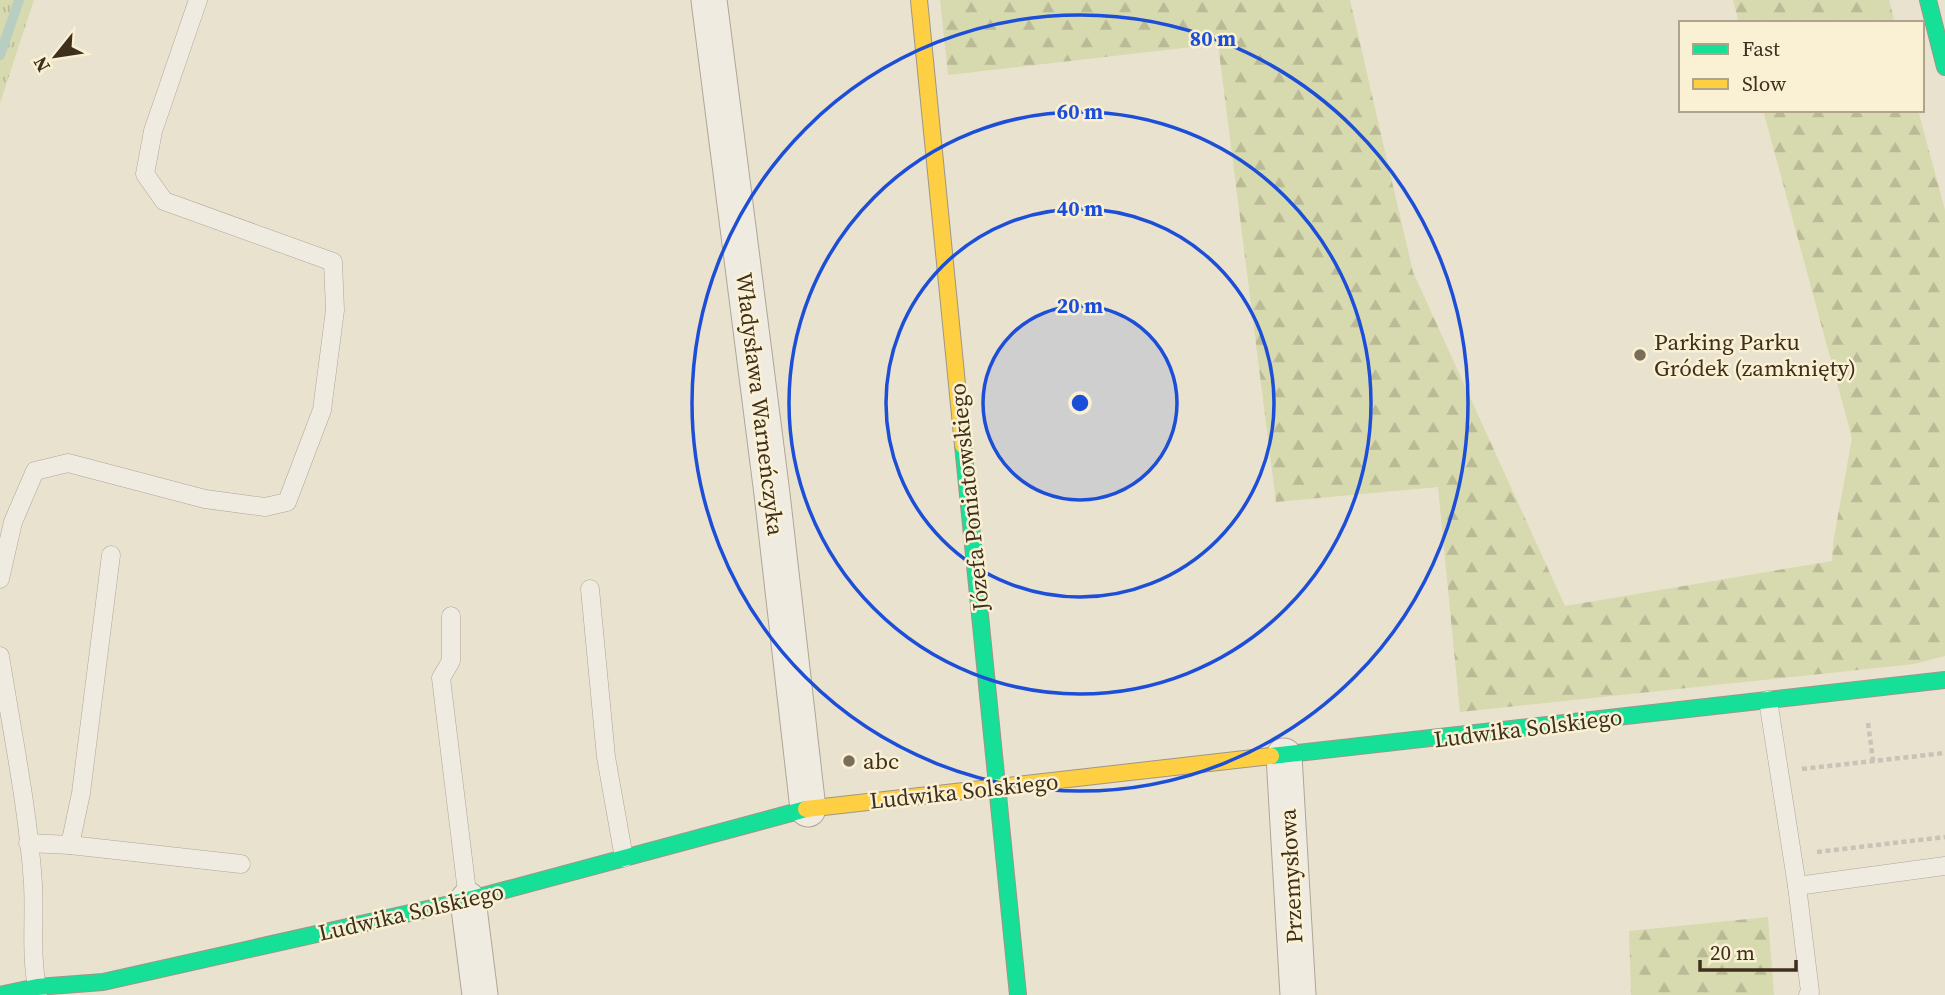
<svg xmlns="http://www.w3.org/2000/svg" width="1945" height="995" font-family="'Source Serif 4',serif">
  <defs>
    <pattern id="grass-tufts" width="24" height="20" patternUnits="userSpaceOnUse" patternTransform="scale(1.75)"><rect width="24" height="20" fill="#d7daaf"/><path d="M3 7l-1-3M5 7V3M7 7l1-3M15 17l-1-3M17 17v-4M19 17l1-3" fill="none" stroke="#babb96"/></pattern>
    <pattern id="forest-firs" width="22" height="20" patternUnits="userSpaceOnUse" patternTransform="scale(1.75)"><rect width="22" height="20" fill="#d7daaf"/><path d="M5 1l3.5 6h-7zM16 11l3.5 6h-7z" fill="#babb96"/></pattern>
  </defs>
  <rect width="100%" height="100%" fill="#e9e2ce"/>
  <!-- grass -->
  <path fill="url(#grass-tufts)" d="M0,0H34L0,103Z"/>
  <!-- forest -->
  <g fill="url(#forest-firs)">
    <path d="M940,0H1350L1413,272L1565,606L1832,561L1833,543L1852,438L1763,110H1918L1945,210V656L1914,664L1460,712L1438,487L1276,502L1218,44L948,75Z"/>
    <path d="M1733,0H1889L1895,23H1739Z"/>
    <path d="M1768,917L1774,995H1631L1629,931Z"/>
  </g>
  <g fill="none" stroke-linecap="round" stroke-linejoin="round">
    <!-- stream -->
    <path stroke="#b9cec3" stroke-width="10" d="M0,55L19,0"/>
    <!-- lane casing -->
    <g stroke="#aea697" stroke-width="19">
      <g id="lane">
        <path d="M0,579L13,522L35,471L68,463L205,499L265,507L287,502L322,410L335,310L333,262L164,201L145,174L153,131L198,0"/>
        <path d="M590,589L606,757L624,858"/>
        <path d="M451,616V661L441,678L468,900"/>
        <path d="M0,656C12,732 28,808 33,884C35,920 30,956 38,992"/>
        <path d="M1768,700L1797,886L1810,992L1808,995"/>
        <path d="M28,843L70,845L81,793L111,555"/>
        <path d="M70,845L241,864"/>
        <path d="M1797,886L1945,866"/>
      </g>
    </g>
    <!-- street casing -->
    <g stroke="#aea697" stroke-width="37">
      <g id="street">
        <path d="M709,0L772,494L808,809"/>
        <path d="M1284,756L1298,995"/>
        <path d="M468,900L480,995"/>
      </g>
    </g>
    <!-- fast casing -->
    <g stroke="#9e9687" stroke-width="18">
      <g id="fast">
        <path d="M1928,0L1945,67"/>
        <path d="M963,445L1018,995"/>
        <path d="M1271,756L1945,680"/>
        <path d="M0,995L37,987L103,982L468,900L806,809"/>
      </g>
    </g>
    <!-- slow casing -->
    <g stroke="#9e9687" stroke-width="18">
      <g id="slow">
        <path d="M919,0L963,445"/>
        <path d="M806,809L1271,756"/>
      </g>
    </g>
    <!-- path -->
    <g stroke="#c9c3b7" stroke-width="4.5" stroke-dasharray="5 3.5" stroke-linecap="butt">
      <path d="M1868,723L1873,761"/>
      <path d="M1802,769L1945,753"/>
      <path d="M1817,852L1945,837"/>
    </g>
    <!-- lane -->
    <use href="#lane" stroke="#f0ebe1" stroke-width="18"/>
    <!-- street -->
    <use href="#street" stroke="#f0ebe1" stroke-width="35"/>
    <!-- fast -->
    <use href="#fast" stroke="#16e098" stroke-width="16"/>
    <!-- slow -->
    <use href="#slow" stroke="#ffcf43" stroke-width="16"/>
  </g>
  <!-- distance rings -->
  <circle cx="1080" cy="403" r="97" fill="#1d4ed8" fill-opacity=".12"/>
  <g fill="none" stroke="#1d4ed8" stroke-width="3.5">
    <circle cx="1080" cy="403" r="97"/>
    <circle cx="1080" cy="403" r="194"/>
    <circle cx="1080" cy="403" r="291"/>
    <circle cx="1080" cy="403" r="388"/>
  </g>
  <!-- markers -->
  <g fill="#7a6e5b" stroke="#faf1d4" stroke-width="2.5">
    <circle cx="1640" cy="355" r="7"/>
    <circle cx="849" cy="761" r="7"/>
  </g>
  <g text-anchor="middle" dominant-baseline="central" stroke-width="5" stroke-linejoin="round" paint-order="stroke">
    <!-- poi labels -->
    <g font-size="23" fill="#3f2f1d" stroke="#faf1d4" text-anchor="start">
      <text x="1654" y="342">Parking Parku<tspan x="1654" dy="26">Gródek (zamknięty)</tspan></text>
      <text x="863" y="761">abc</text>
    </g>
    <!-- street labels -->
    <g font-size="23" fill="#3f2f1d" stroke="#faf1d4">
      <text transform="translate(760 404) rotate(83)">Władysława Warneńczyka</text>
      <text transform="translate(969 497) rotate(-96)">Józefa Poniatowskiego</text>
      <text transform="translate(1528 728) rotate(-7)">Ludwika Solskiego</text>
      <text transform="translate(964 791) rotate(-6)">Ludwika Solskiego</text>
      <text transform="translate(1291 876) rotate(-93)">Przemysłowa</text>
      <text transform="translate(411 912) rotate(-13)">Ludwika Solskiego</text>
    </g>
  </g>
  <circle cx="1080" cy="403" r="10" fill="#1d4ed8" stroke="#faf1d4" stroke-width="3.5"/>
  <g font-size="21" text-anchor="middle" font-weight="bold" fill="#1d4ed8" stroke="#faf1d4" stroke-width="5" stroke-linejoin="round" paint-order="stroke">
    <text x="1213" y="46">80 m</text>
    <text x="1080" y="119">60 m</text>
    <text x="1080" y="216">40 m</text>
    <text x="1080" y="313">20 m</text>
  </g>
  <!-- legend -->
  <rect x="1679" y="21" width="245" height="91" fill="#faf1d4" stroke="#afa38b" stroke-width="2"/>
  <rect x="1693" y="44" width="35" height="10" fill="#16e098" stroke="#afa38b" stroke-width="2"/>
  <text x="1742" y="56" font-size="21" fill="#3f2f1d">Fast</text>
  <rect x="1693" y="79" width="35" height="10" fill="#ffcf43" stroke="#afa38b" stroke-width="2"/>
  <text x="1742" y="91" font-size="21" fill="#3f2f1d">Slow</text>
  <!-- north arrow -->
  <g transform="translate(56 56) rotate(240)" stroke="#faf1d4" stroke-width="5" paint-order="stroke">
  <path d="M0-5L12 26L0 18L-12 26Z" fill="#3f2f1d"/>
  <text y="-10" font-size="19" font-weight="bold" text-anchor="middle" fill="#3f2f1d">N</text>
  </g>
  <!-- scale -->
  <path d="M1700 960v10h96v-10" fill="none" stroke="#3f2f1d" stroke-width="3.5"/>
  <text x="1710" y="960" font-size="21" fill="#3f2f1d" stroke="#faf1d4" stroke-width="5" paint-order="stroke">20 m</text>
</svg>
